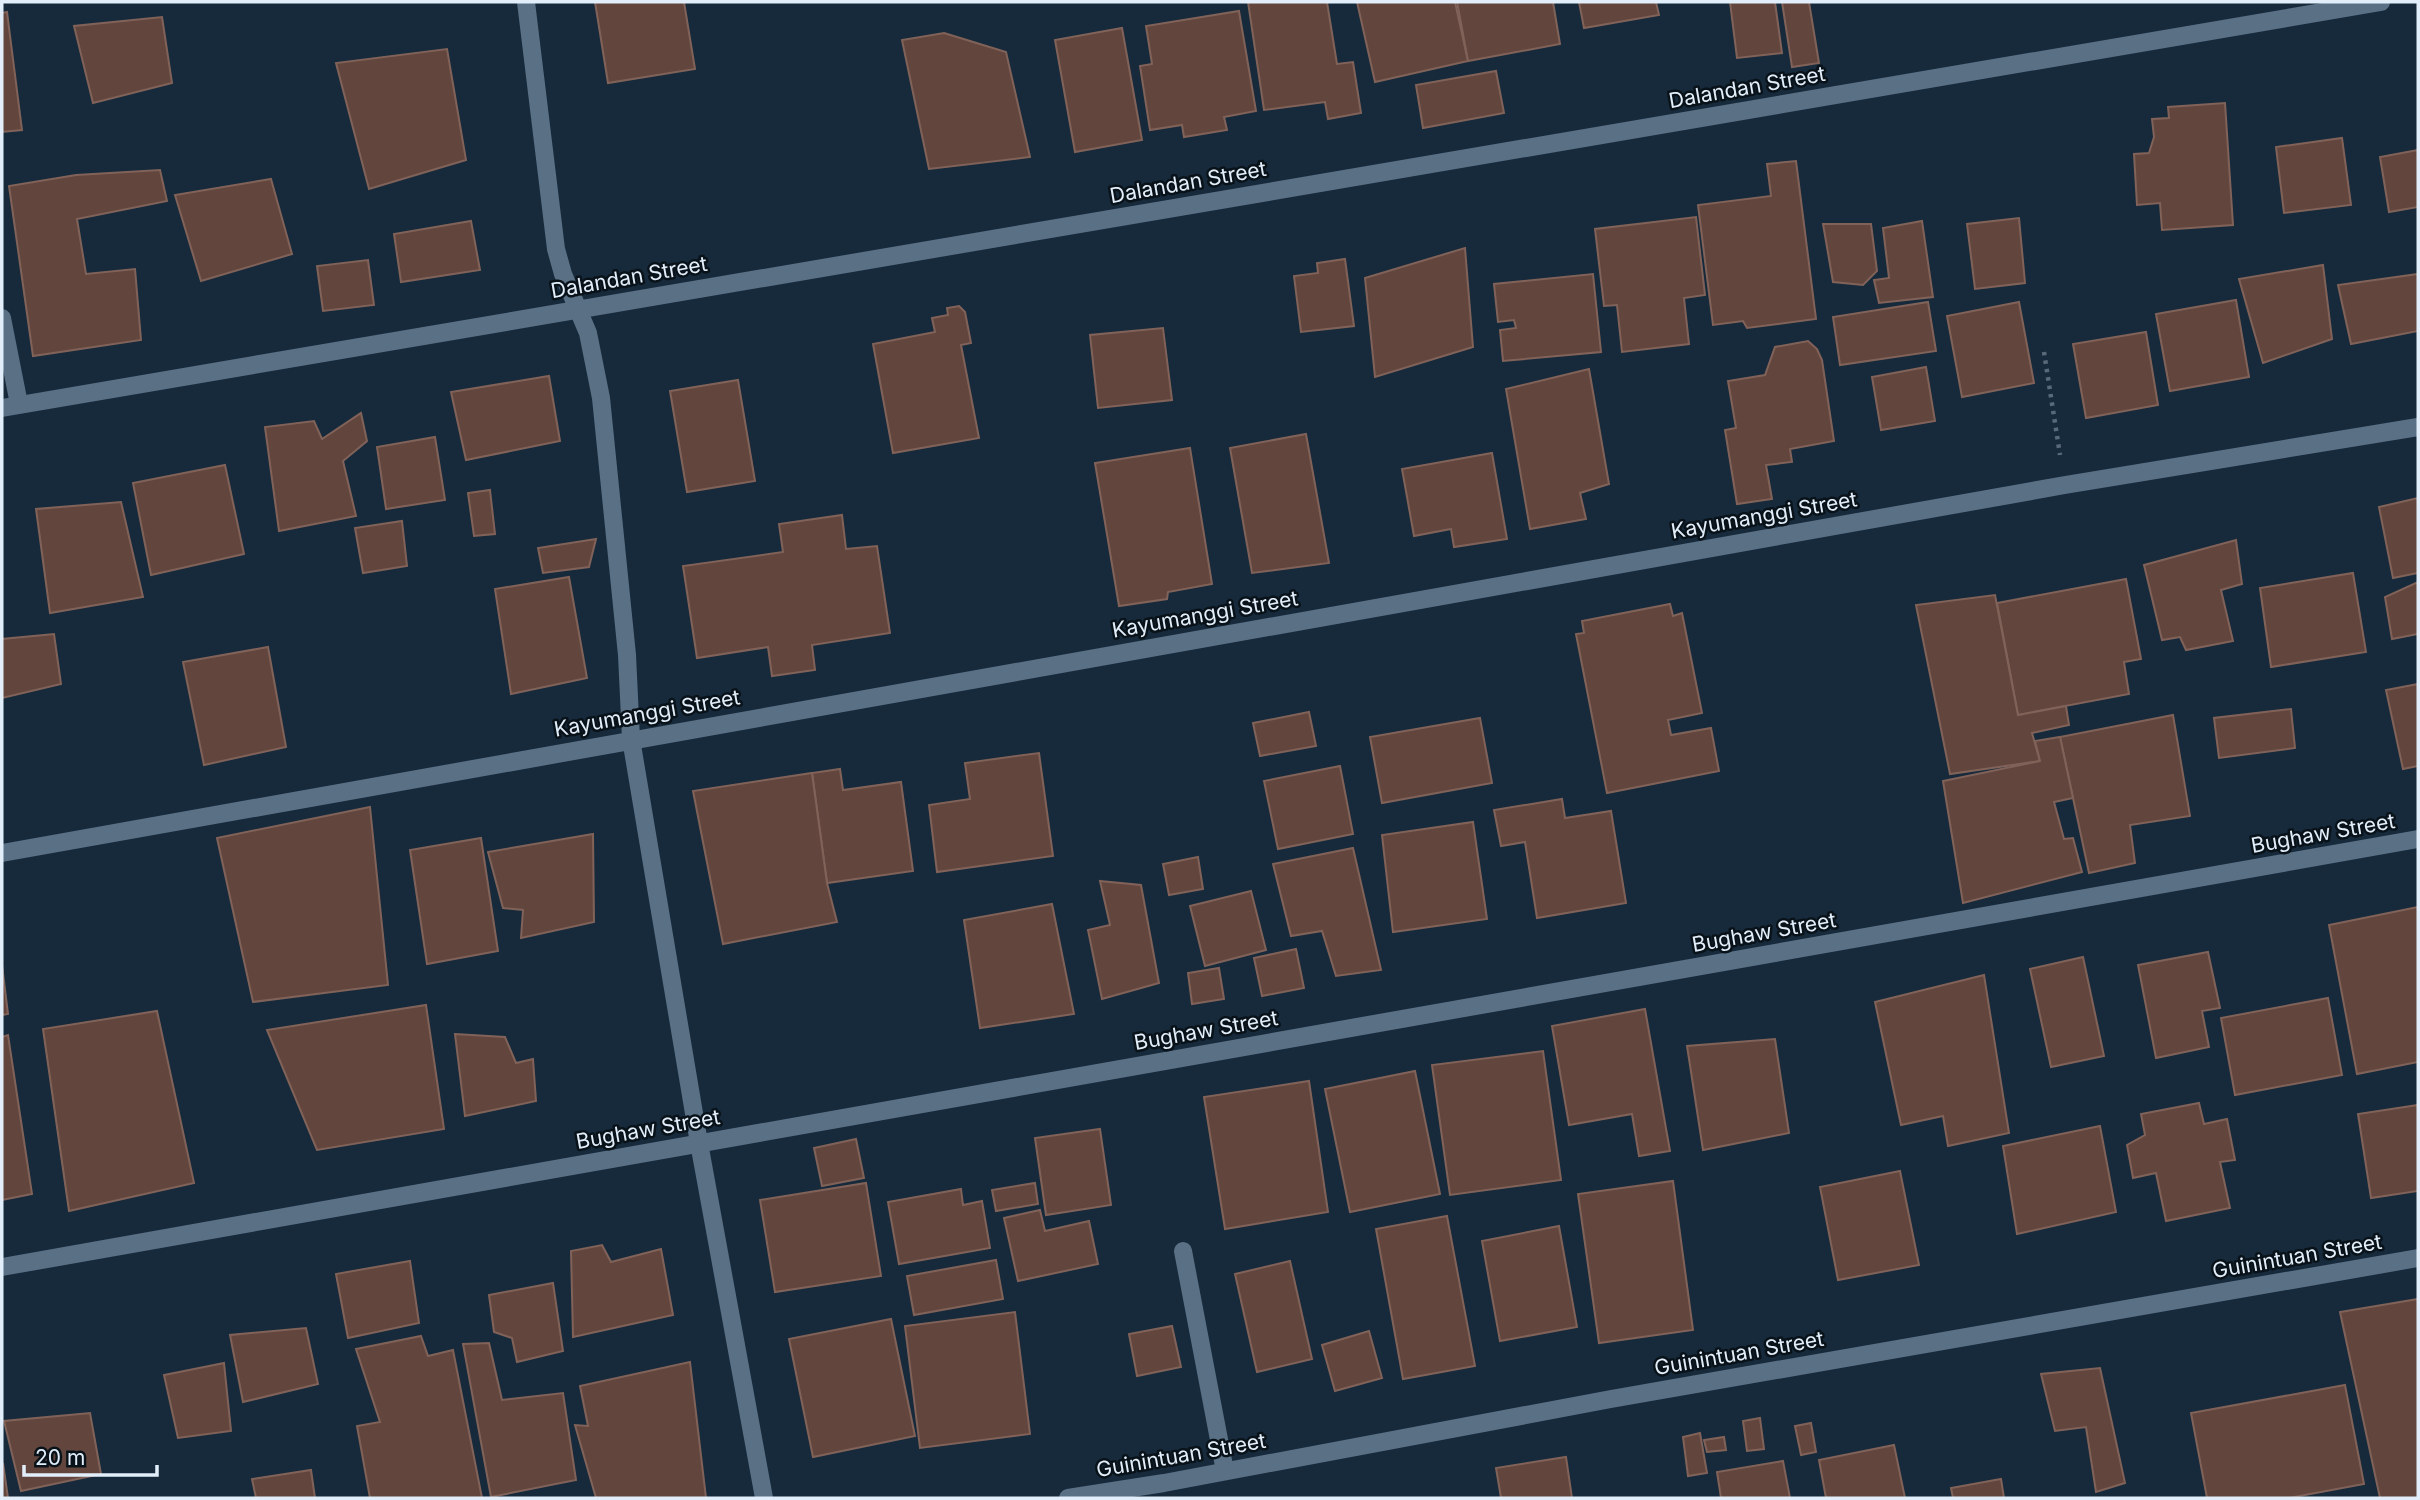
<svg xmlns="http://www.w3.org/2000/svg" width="2420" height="1500" font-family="Inter,sans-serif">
  <rect width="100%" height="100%" fill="#162a3b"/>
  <!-- building -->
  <g fill="#62463e" stroke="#806259" stroke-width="2">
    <path d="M595,2H684L695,69L608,83Z"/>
    <path d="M1248,2H1327L1337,64L1353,62L1361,113L1328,119L1325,102L1264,110Z"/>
    <path d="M1357,2H1455L1468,61L1375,82Z"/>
    <path d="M1457,2H1553L1560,44L1468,61Z"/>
    <path d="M1579,2H1656L1659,15L1584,28Z"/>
    <path d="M1730,2H1775L1782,53L1737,58Z"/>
    <path d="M1782,2H1809L1819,63L1792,67Z"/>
    <path d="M1239,11L1256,111L1224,117L1227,130L1184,137L1182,125L1150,130L1140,66L1152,64L1146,26Z"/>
    <path d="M7,12L22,130L2,132V13Z"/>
    <path d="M162,17L172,83L93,103L74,26Z"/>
    <path d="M1122,28L1142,140L1075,152L1055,40Z"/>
    <path d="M944,33L1006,52L1030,157L929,169L902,40Z"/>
    <path d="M447,49L466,160L369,189L336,63Z"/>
    <path d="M1496,71L1504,113L1423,128L1416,85Z"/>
    <path d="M2225,103L2233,225L2162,230L2160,203L2137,205L2134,154L2149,153L2154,137L2152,119L2169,118L2168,107Z"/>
    <path d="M2342,138L2351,205L2284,213L2276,147Z"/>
    <path d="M2418,150V207L2389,212L2380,157Z"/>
    <path d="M1796,161L1816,319L1747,328L1743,321L1713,325L1698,205L1771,196L1767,164Z"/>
    <path d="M160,170L167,201L77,219L86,274L135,269L141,340L33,356L9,186L76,175Z"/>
    <path d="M271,179L292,254L201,281L175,195Z"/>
    <path d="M1696,217L1705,295L1684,298L1689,344L1622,352L1617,305L1604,306L1595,229Z"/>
    <path d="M2019,218L2025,283L1975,289L1967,224Z"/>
    <path d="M471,221L480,270L401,282L394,234Z"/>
    <path d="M1922,221L1933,297L1879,303L1874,280L1889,278L1883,228Z"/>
    <path d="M1823,224H1871L1877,271L1863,285L1833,282Z"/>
    <path d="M1465,248L1473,347L1375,377L1365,278Z"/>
    <path d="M1345,259L1354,326L1301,332L1294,276L1318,273L1317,263Z"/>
    <path d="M368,260L374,305L323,311L317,266Z"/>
    <path d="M2323,265L2332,339L2263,363L2239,279Z"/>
    <path d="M1593,274L1601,352L1503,361L1500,330L1516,328L1514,320L1498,322L1494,284Z"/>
    <path d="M2418,274V331L2351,344L2338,285Z"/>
    <path d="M2236,300L2249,377L2170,391L2156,314Z"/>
    <path d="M1928,302L1936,351L1840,365L1833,317Z"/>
    <path d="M2019,302L2034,383L1962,397L1947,316Z"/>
    <path d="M959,306L965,312L971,343L961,345L979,438L893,453L873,344L935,332L932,318L948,315L947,308Z"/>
    <path d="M1163,328L1172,400L1098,408L1090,335Z"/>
    <path d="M2146,332L2158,405L2086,418L2073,344Z"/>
    <path d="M1808,341L1817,349L1822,360L1834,441L1790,449L1792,462L1766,465L1772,499L1737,504L1725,430L1736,428L1728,381L1765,375L1775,347Z"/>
    <path d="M1926,367L1935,421L1881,430L1872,377Z"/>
    <path d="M1589,369L1609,484L1580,493L1586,519L1530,529L1506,389Z"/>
    <path d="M549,376L560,441L466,460L451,392Z"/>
    <path d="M738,380L755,481L687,492L670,391Z"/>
    <path d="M361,413L367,441L343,461L356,516L279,531L265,427L314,421L322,439Z"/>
    <path d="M1306,434L1329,563L1252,573L1230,448Z"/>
    <path d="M435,437L445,500L386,509L377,447Z"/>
    <path d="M1190,448L1212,584L1168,592L1167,599L1119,606L1095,463Z"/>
    <path d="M1492,453L1507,539L1454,547L1451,529L1414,536L1402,469Z"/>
    <path d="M225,465L244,554L151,575L133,483Z"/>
    <path d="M490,490L495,534L474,536L468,493Z"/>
    <path d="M2418,498V573L2393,578L2379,507Z"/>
    <path d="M121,502L143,597L50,613L36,509Z"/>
    <path d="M842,515L846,549L877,546L890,633L812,645L815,670L772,676L768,647L697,658L683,566L783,552L779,524Z"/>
    <path d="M402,521L407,566L363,573L355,528Z"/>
    <path d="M596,539L589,567L543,573L538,548Z"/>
    <path d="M2236,540L2242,584L2221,590L2233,641L2186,650L2180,637L2162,640L2144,565Z"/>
    <path d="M2353,573L2366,652L2271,667L2260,588Z"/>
    <path d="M569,577L587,678L511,694L495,589Z"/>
    <path d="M2126,579L2141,659L2124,662L2129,694L2018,715L1997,603Z"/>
    <path d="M2418,582V634L2392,639L2385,597Z"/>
    <path d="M1995,595L2018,715L2066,706L2069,725L2032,733L2040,761L1950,774L1916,605Z"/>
    <path d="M1670,604L1673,616L1682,613L1702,713L1668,720L1671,735L1711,728L1719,771L1607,793L1576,634L1584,633L1582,621Z"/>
    <path d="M54,634L61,684L2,698V639Z"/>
    <path d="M268,647L286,747L204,765L183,662Z"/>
    <path d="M2418,684V766L2403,769L2386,690Z"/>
    <path d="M2291,709L2295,748L2219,758L2214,718Z"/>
    <path d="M1309,712L1316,746L1260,756L1253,723Z"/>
    <path d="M2173,715L2190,816L2130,825L2135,863L2089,873L2060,737Z"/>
    <path d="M1480,718L1492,783L1382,803L1370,737Z"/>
    <path d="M2060,737L2073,798L2054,802L2064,839L2073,838L2082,872L1963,903L1943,781L2040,761L2035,741Z"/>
    <path d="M1039,753L1053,856L937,872L929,805L970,799L965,763Z"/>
    <path d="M1340,766L1353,834L1278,849L1264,781Z"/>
    <path d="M840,769L843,790L901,782L913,871L827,883L812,773Z"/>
    <path d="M812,773L827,883L837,922L723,944L693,791Z"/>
    <path d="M1562,799L1565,818L1611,811L1626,903L1537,918L1525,842L1501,846L1494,810Z"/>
    <path d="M370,807L388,985L253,1002L217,838Z"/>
    <path d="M1473,822L1487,919L1393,932L1382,835Z"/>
    <path d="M593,834L594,922L521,938L523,910L503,908L488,852Z"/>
    <path d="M481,838L498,951L427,964L410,850Z"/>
    <path d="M1353,848L1381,970L1336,976L1322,931L1291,936L1273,864Z"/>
    <path d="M1198,857L1203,889L1169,895L1163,864Z"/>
    <path d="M1100,881L1141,885L1159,983L1102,999L1088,930L1110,925Z"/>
    <path d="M1251,891L1266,950L1205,966L1190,906Z"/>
    <path d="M1052,904L1074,1014L980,1028L964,920Z"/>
    <path d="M2418,907V1062L2357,1074L2329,925Z"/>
    <path d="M1296,949L1304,988L1262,996L1254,958Z"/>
    <path d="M2208,952L2220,1008L2202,1011L2209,1047L2156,1058L2138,965Z"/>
    <path d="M2083,957L2104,1056L2051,1067L2030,969Z"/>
    <path d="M2,965L8,1014L2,1015Z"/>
    <path d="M1219,968L1224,999L1192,1004L1188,973Z"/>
    <path d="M1984,975L2009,1133L1948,1146L1943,1116L1901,1125L1875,1002Z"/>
    <path d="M2328,998L2342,1075L2235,1095L2221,1018Z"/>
    <path d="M426,1005L444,1129L317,1150L267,1030Z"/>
    <path d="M1645,1009L1670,1151L1639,1156L1632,1114L1569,1125L1552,1026Z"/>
    <path d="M157,1011L194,1183L69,1211L43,1029Z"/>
    <path d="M455,1034L505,1037L516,1063L533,1059L536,1101L465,1116Z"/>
    <path d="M8,1035L32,1194L2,1200V1037Z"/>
    <path d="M1775,1039L1789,1133L1703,1150L1687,1046Z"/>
    <path d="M1543,1051L1561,1180L1450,1195L1432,1065Z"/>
    <path d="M1415,1071L1440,1194L1350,1212L1325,1089Z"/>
    <path d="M1309,1081L1328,1212L1225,1229L1204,1097Z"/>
    <path d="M2199,1103L2204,1124L2227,1119L2235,1160L2220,1162L2230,1208L2166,1221L2156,1173L2133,1178L2127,1145L2145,1135L2141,1114Z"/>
    <path d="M2418,1105V1191L2371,1198L2358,1114Z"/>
    <path d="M2100,1126L2116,1212L2017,1234L2003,1146Z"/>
    <path d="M1100,1129L1111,1205L1046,1215L1035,1138Z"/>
    <path d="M856,1139L864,1178L822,1186L814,1148Z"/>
    <path d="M1900,1171L1919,1265L1838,1280L1820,1187Z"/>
    <path d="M1673,1181L1693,1330L1599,1343L1578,1194Z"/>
    <path d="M866,1183L881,1276L775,1292L760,1200Z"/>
    <path d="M1035,1183L1038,1204L996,1211L992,1190Z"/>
    <path d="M961,1189L963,1205L982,1201L990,1248L899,1264L888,1202Z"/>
    <path d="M1040,1210L1045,1231L1089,1221L1098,1264L1018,1281L1004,1218Z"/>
    <path d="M1447,1216L1475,1366L1403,1379L1376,1229Z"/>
    <path d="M1559,1226L1577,1327L1500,1341L1482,1241Z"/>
    <path d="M602,1245L611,1262L661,1249L673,1315L573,1337L571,1251Z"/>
    <path d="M996,1260L1003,1299L914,1315L907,1276Z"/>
    <path d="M410,1261L419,1323L348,1338L336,1274Z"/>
    <path d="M1290,1261L1312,1359L1257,1372L1235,1274Z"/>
    <path d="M553,1283L563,1351L517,1362L512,1338L494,1332L489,1295Z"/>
    <path d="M2418,1299V1498H2380L2340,1312Z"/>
    <path d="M1015,1312L1030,1434L920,1448L905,1326Z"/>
    <path d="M891,1319L915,1436L813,1457L789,1339Z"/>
    <path d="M1172,1326L1181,1367L1137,1376L1129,1334Z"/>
    <path d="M306,1328L318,1384L243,1402L230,1335Z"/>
    <path d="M1369,1331L1382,1378L1335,1391L1322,1345Z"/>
    <path d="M421,1336L428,1356L453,1350L482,1498H370L357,1426L380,1422L356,1349Z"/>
    <path d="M489,1343L502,1400L563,1393L576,1480L491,1497L463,1344Z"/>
    <path d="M690,1362L706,1498H596L575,1425L588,1426L580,1386Z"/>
    <path d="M224,1363L231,1431L178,1438L164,1375Z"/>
    <path d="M2100,1368L2125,1483L2096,1492L2086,1427L2055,1431L2041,1374Z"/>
    <path d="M2345,1385L2364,1484L2289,1498H2207L2191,1413Z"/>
    <path d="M90,1413L101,1474L21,1491L4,1421Z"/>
    <path d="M1760,1418L1764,1449L1747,1451L1743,1421Z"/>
    <path d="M1811,1423L1816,1452L1801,1455L1795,1426Z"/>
    <path d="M1700,1433L1707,1473L1688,1476L1683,1437Z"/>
    <path d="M1724,1437L1726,1450L1707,1452L1704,1440Z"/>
    <path d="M1894,1445L1905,1498H1826L1819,1460Z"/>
    <path d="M1566,1457L1572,1498H1501L1496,1468Z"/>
    <path d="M1783,1461L1790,1498H1721L1717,1472Z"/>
    <path d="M3,1463L8,1498H2Z"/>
    <path d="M311,1470L315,1498H256L252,1479Z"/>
    <path d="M2001,1479L2004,1498H1953L1951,1488Z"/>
  </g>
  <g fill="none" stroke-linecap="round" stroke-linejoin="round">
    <!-- path -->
    <path stroke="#586979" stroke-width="4.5" stroke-dasharray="3.5 5" stroke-linecap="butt" d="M2044,352L2060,455"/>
    <!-- service -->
    <path stroke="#5a7085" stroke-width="18" d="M1183,1251L1225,1471"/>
    <!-- minor -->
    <g stroke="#5a7085" stroke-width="18">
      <path d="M526,2L556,249L563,274L588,333L601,398L627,655L631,739L699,1143L764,1498"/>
      <path d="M2,318L19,404"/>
      <path d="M2,408L2381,2"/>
      <path d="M2,853L2065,485L2418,427"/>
      <path d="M2,1267L2418,839"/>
      <path d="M1068,1498L1164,1483L1611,1399L2418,1258"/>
    </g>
  </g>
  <g text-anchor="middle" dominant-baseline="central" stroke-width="5" stroke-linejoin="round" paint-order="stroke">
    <!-- street labels -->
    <g font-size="21" fill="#e2effb" stroke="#091219">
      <text transform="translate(1747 87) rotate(-10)">Dalandan Street</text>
      <text transform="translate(1188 182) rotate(-10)">Dalandan Street</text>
      <text transform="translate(629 277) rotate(-10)">Dalandan Street</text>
      <text transform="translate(1764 515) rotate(-10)">Kayumanggi Street</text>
      <text transform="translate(1205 614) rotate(-10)">Kayumanggi Street</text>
      <text transform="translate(647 713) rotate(-10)">Kayumanggi Street</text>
      <text transform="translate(2323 833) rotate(-10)">Bughaw Street</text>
      <text transform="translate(1764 932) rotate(-10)">Bughaw Street</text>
      <text transform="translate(1206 1030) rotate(-10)">Bughaw Street</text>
      <text transform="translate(648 1129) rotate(-10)">Bughaw Street</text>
      <text transform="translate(2297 1256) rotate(-10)">Guinintuan Street</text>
      <text transform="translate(1739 1353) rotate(-10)">Guinintuan Street</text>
      <text transform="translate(1181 1455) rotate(-10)">Guinintuan Street</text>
    </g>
  </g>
  <!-- border -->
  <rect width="2420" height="1500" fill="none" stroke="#e2effb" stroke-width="7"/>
  <!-- scale -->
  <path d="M24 1465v10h133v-10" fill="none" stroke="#e2effb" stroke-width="3.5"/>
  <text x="35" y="1465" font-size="21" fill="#e2effb" stroke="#091219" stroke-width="5" paint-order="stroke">20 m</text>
</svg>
